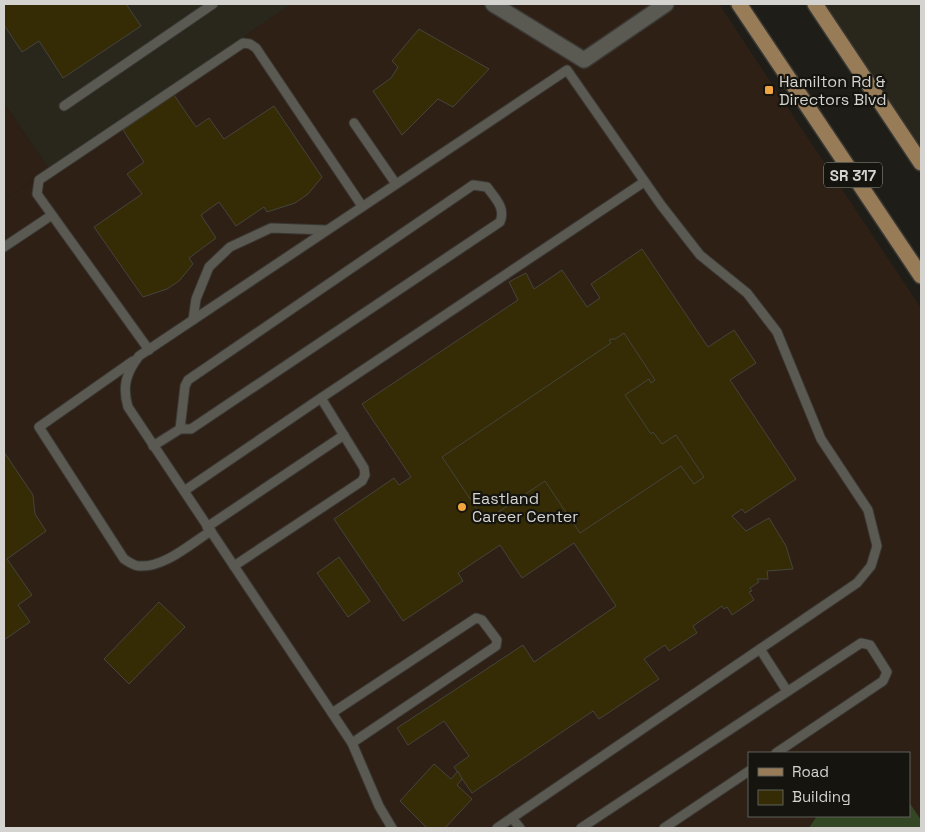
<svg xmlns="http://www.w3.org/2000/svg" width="925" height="832" font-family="'Space Grotesk',sans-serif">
  <rect width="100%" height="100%" fill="#1e1d18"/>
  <!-- commercial -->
  <path fill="#2f2015" d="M4,103L49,169L4,200Z"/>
  <!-- built -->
  <g fill="#29261b">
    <path d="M4,4H292L49,169L4,103Z"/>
    <path d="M816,4H921V156Z"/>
  </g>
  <!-- education -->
  <path fill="#2f2016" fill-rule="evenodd" d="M292,4H719L921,308V828H4V200ZM749,753H909V816H749Z"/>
  <!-- green -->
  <path fill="#334725" d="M909,802L921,820V828H809L817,816H909Z"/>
  <!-- building -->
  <g fill="#352c05" stroke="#45443e">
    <path d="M4,4H126L141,26L63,78L39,41L22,52L4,25Z"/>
    <path d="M419,29L489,69L453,107L438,99L402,135L373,91L391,78L398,67L392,61Z"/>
    <path d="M174,95L196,127L209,118L224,139L274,106L322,177L308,194L295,203L267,212L264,207L236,226L219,202L201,215L216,238L189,258L193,264L179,281L167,289L143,297L94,227L142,194L127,174L144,162L123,130Z"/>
    <path d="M642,249L708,347L734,330L756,363L730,380L796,479L745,513L742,509L732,516L746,531L769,518L786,546L793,569L767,571L768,579H757L759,582L750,588L752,591L749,592L754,600L732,615L727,607L724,609L722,606L693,626L697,633L669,651L665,645L644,659L659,679L599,719L593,711L472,793L454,767L469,756L444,721L408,745L397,728L523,645L534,662L616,606L574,543L522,578L500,545L458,573L463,581L403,621L334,519L394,478L399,485L411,477L362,404L518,300L509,282L526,273L534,289L562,270L587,307L600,298L591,284Z"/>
    <path d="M624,333L655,380L651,383L649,379L625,395L651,434L653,432L662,444L676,435L704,477L694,484L681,466L580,533L545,481L485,521L442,457L611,343L609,340L611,339H615Z"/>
    <path d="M4,452L33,495L35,514L46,531L7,559L32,595L18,605L30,622L4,640Z"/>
    <path d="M339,557L370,601L348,617L317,573Z"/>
    <path d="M159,602L185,627L129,684L104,659Z"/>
    <path d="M434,764L451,779L458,771L462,779L457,785L472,799L445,828H427L400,801Z"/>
  </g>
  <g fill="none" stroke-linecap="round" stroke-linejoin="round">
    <!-- lane casing -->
    <g stroke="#393835" stroke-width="11">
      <g id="lane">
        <path d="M64,106L213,4"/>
        <path d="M354,123L396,184"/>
        <path d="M4,247L52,215"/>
        <path d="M193,320L196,299L209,267L230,247L271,228L326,230"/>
        <path d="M149,350L37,194L39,180L243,43L250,44L256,48L362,206"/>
        <path d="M133,361L39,427L124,559C129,562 134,566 139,566C164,568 190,544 211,531"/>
        <path d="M153,446L180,429H191L500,222C506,208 495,198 487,187L473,185L188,380L185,386L180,429"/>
        <path d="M184,491L321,398"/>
        <path d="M207,527L344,435"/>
        <path d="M234,566L362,481L365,475L364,468L321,398L644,182"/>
        <path d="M760,649L787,691"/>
        <path d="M332,713L476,618L482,620L497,640L496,646L352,743"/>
        <path d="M512,818L520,828"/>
        <path d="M392,828L379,806L352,743L128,407C122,387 126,373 139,356L567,70L661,205L700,255L747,293L777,332L821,439L868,510L877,546L871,566L857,583L497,828"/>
        <path d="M581,828L861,643L870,645L887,672L883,681L776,753"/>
        <path d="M664,828L749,771"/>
      </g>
    </g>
    <!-- street casing -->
    <g stroke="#393835" stroke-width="18">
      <path id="street" d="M493,4L584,60L666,4"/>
    </g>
    <!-- primary casing -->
    <g stroke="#393835" stroke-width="18">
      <g id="primary">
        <path d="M739,4L921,276"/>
        <path d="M815,4L921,163"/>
      </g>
    </g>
    <!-- lane -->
    <use href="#lane" stroke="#5a5952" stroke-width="9"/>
    <!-- street -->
    <use href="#street" stroke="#5a5952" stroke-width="15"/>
    <!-- primary -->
    <use href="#primary" stroke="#987c57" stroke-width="15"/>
  </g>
  <!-- markers -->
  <g fill="#f1a540" stroke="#15140f" stroke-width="2">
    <rect x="764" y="85" width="10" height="10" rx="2.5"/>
    <circle cx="462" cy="507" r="5"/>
  </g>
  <g text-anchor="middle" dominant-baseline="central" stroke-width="4.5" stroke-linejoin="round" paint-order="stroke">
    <!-- shield labels -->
    <rect fill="#15140f" stroke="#9b9a95" stroke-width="1" x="824" y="162.5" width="58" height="25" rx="4"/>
    <g font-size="15" font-weight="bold" fill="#d4d3cf">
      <text x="853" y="175">SR 317</text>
    </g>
    <!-- poi labels -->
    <g font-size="16" fill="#d4d3cf" stroke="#15140f" text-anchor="start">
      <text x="779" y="81">Hamilton Rd &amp;<tspan x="779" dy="18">Directors Blvd</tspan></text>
      <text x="472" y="498">Eastland<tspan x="472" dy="18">Career Center</tspan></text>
    </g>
  </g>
  <!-- border -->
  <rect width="925" height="832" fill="none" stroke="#d4d3cf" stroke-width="10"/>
  <!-- legend -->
  <rect x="748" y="752" width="162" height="65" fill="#15140f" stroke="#61605c"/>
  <rect x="758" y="768" width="25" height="8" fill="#987c57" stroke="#61605c"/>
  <text x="792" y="777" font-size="15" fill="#d4d3cf">Road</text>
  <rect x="758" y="790" width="25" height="15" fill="#352c05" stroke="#61605c"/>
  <text x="792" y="802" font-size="15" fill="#d4d3cf">Building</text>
</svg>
